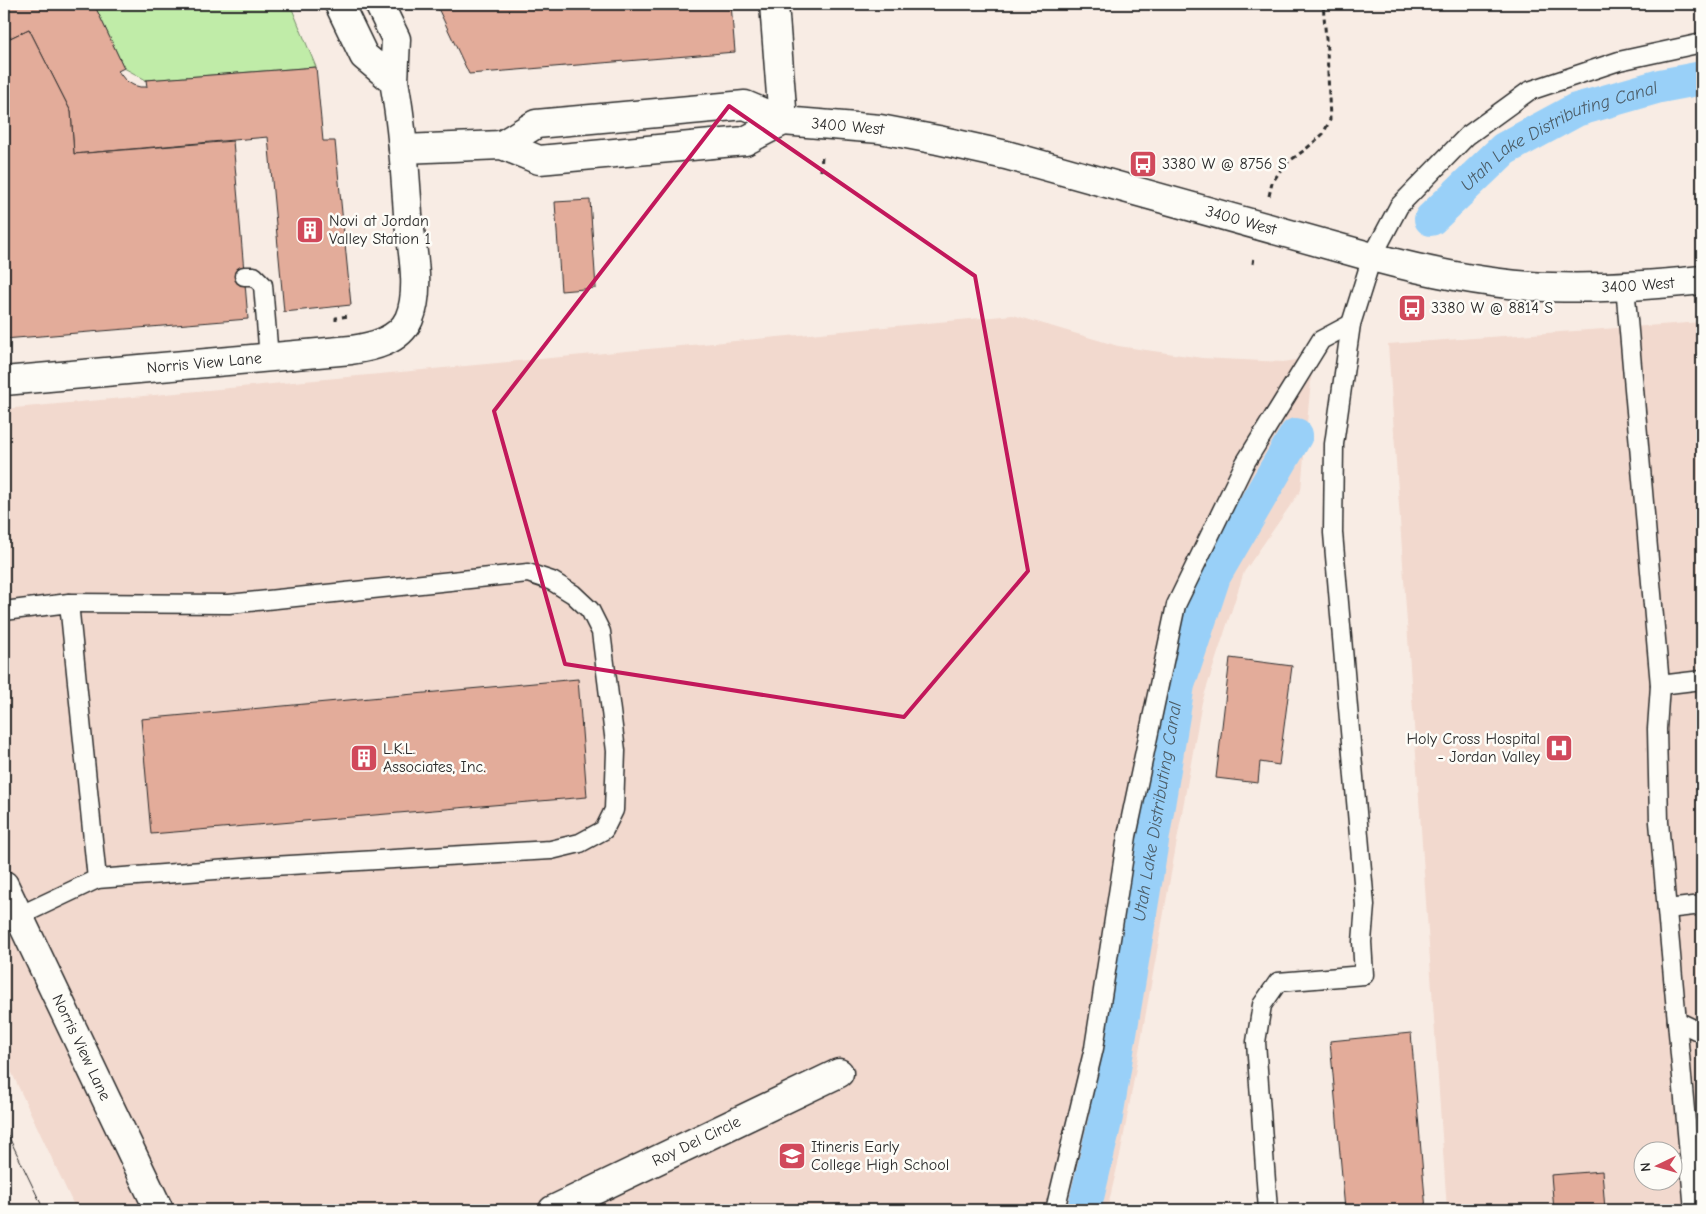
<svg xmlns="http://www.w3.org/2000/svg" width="1706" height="1214" font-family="'Comic Neue',sans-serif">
  <rect width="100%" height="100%" fill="#f8ece4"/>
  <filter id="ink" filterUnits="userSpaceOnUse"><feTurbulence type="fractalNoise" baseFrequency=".02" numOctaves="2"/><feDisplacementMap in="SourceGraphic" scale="10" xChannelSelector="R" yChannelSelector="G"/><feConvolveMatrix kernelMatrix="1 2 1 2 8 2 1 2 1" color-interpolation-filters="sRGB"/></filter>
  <g filter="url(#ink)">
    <!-- built -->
    <g fill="#f2d9ce" fill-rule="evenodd">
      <path d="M1013,315L1118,346L1202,358L1283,362L1313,357L1301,490L1244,572L1202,702L1121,1151L1107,1210H76L4,1056V409Z"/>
      <path d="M1702,322V1210H1447L1388,344ZM1644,1152H1674V1182H1644Z"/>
    </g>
    <!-- green -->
    <path fill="#c0eca8" stroke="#768c6a" d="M94,4H290L316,67L146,80L124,68Z"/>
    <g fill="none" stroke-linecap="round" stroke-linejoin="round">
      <!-- canal -->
      <g stroke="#99d0f8" stroke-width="34">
        <path id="s1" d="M1431,219L1504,149L1576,110L1660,86L1702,78"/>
        <path id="s2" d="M1084,1210L1106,1117L1178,685L1214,576L1296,435"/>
      </g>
    </g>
    <!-- building -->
    <g fill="#e3ac9a" stroke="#2b2b2b">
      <path d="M4,4H94L124,68L118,71L125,80L133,85L140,87H147L146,80L316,67L323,141H335L351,305L284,312L268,137L74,154L71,112L29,29L4,41Z"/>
      <path d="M436,4H731L735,52L469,74Z"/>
      <path d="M29,29L71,112L74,154L233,141L248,319L4,339V41Z"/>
      <path d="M590,200L596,288L561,291L555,202Z"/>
      <path d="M1230,658L1292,666L1279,765L1260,762L1258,783L1216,778Z"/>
      <path d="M578,679L587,797L151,834L141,719Z"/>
      <path d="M1411,1033L1426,1210H1345L1330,1041Z"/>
      <path d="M1602,1171L1605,1210H1554L1551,1175Z"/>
    </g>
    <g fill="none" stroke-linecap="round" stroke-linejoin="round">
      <!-- lane casing -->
      <g stroke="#2b2b2b" stroke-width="21">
        <g id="lane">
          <path d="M244,276H254L263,285L269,358"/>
          <path d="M1625,286L1660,685L1702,680"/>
          <path d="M69,603L229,604L528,573L552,581L573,594L590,610L601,632L616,751L614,810L604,830L580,843L551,850L255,867L97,879"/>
          <path d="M4,611L69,603L97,879L19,916"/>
          <path d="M1660,685L1657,729L1659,822L1694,1210"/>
          <path d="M1667,909L1702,905"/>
          <path d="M1677,1021L1702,1033"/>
          <path d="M1055,1210L1094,1048L1127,836L1176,605L1245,463L1321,340L1351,324"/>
          <path d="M1268,1210L1256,1042L1262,1005L1278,982L1364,975L1362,942L1365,905L1333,533L1334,444L1351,324L1372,257L1399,206L1467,136L1529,91L1619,61L1702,43"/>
        </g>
      </g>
      <!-- street casing -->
      <g stroke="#2b2b2b" stroke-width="31">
        <g id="street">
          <path d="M774,4L783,121"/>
          <path id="s3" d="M4,381L351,350C372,347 399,341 409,319C422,289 411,245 408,214C405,169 402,125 394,81"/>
          <path id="s4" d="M4,885L159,1210"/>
          <path id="s5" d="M553,1210L839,1073"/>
        </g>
      </g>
      <!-- secondary casing -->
      <g stroke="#2b2b2b" stroke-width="31">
        <g id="secondary">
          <path d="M339,4L364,56L394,81"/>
          <path d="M379,4L396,39L394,81"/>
          <path id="s6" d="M502,145L536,124L745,105L783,121L880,129L938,140L1006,155L1372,257C1424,271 1476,282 1530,286C1587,290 1645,286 1702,280"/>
          <path d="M403,149L502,145L539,160L745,141L783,121"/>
        </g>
      </g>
      <!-- path -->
      <g stroke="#2b2b2b" stroke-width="3" stroke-dasharray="5 4" stroke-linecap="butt">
        <path d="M821,171L822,155"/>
        <path d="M1269,196L1272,183L1284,165L1306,149L1323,134L1330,120L1327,50L1323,4"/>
        <path d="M1253,264L1254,256"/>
        <path d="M336,321V318L349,316"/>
      </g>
      <!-- lane -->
      <use href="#lane" stroke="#fdfcf7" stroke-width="18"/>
      <!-- street -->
      <use href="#street" stroke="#fdfcf7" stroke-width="28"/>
      <!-- secondary -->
      <use href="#secondary" stroke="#fdfcf7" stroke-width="28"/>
      <!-- tram -->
      <g stroke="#2b2b2b" stroke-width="1">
        <path d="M4,1127L44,1210"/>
        <path d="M4,1206L6,1210"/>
      </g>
    </g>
  </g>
  <!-- marked area -->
  <path fill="none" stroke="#c2185b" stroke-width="4" stroke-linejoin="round" d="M729,106L975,276L1028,571L904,717L565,664L494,411Z"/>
  <!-- icons -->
  <defs>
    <g id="bus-square" transform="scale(1.4375)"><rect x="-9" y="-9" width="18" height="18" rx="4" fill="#d1495b" stroke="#fdfcf7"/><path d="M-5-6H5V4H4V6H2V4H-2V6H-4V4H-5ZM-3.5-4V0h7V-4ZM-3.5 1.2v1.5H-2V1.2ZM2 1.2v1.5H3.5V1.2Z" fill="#fff"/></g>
    <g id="building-square" transform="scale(1.4375)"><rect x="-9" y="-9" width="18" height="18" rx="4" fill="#d1495b" stroke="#fdfcf7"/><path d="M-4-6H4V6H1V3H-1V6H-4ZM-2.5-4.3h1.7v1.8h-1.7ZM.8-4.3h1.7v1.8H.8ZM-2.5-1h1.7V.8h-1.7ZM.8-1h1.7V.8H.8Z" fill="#fff"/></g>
    <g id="hospital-square" transform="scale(1.4375)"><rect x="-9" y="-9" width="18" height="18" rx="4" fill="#d1495b" stroke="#fdfcf7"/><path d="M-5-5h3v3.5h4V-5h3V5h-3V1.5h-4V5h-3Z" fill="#fff"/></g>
    <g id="school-square" transform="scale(1.4375)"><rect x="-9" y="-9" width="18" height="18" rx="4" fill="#d1495b" stroke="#fdfcf7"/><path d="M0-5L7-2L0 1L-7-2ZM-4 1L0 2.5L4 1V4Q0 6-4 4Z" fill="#fff"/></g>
  </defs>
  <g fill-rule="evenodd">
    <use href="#bus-square" x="1143" y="164"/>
    <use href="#building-square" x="310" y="230"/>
    <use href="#bus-square" x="1412" y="308"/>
    <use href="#hospital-square" x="1559" y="748"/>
    <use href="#building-square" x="364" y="758"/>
    <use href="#school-square" x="792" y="1156"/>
  </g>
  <g text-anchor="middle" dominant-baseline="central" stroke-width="5" stroke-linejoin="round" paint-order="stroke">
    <!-- street labels -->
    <g font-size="16" fill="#2b2b2b" stroke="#fdfcf7">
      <text stroke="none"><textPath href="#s6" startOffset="356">3400 West</textPath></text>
      <text stroke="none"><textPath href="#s6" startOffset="761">3400 West</textPath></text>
      <text stroke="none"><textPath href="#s6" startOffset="1166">3400 West</textPath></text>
      <text stroke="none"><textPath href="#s3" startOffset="201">Norris View Lane</textPath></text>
      <text stroke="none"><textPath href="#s4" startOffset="180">Norris View Lane</textPath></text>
      <text stroke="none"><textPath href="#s5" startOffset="159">Roy Del Circle</textPath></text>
    </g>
    <!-- poi labels -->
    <g font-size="16" fill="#2b2b2b" stroke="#fdfcf7" text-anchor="start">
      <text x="1162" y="164">3380 W @ 8756 S</text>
      <text x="329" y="221">Novi at Jordan<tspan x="329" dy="18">Valley Station 1</tspan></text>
      <text x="1431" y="308">3380 W @ 8814 S</text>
      <text x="1540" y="739" text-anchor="end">Holy Cross Hospital<tspan x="1540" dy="18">- Jordan Valley</tspan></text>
      <text x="383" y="749">L.K.L.<tspan x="383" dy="18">Associates, Inc.</tspan></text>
      <text x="811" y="1147">Itineris Early<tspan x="811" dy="18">College High School</tspan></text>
    </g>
    <!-- water labels -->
    <g font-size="18" font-style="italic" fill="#4c5d68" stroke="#fdfcf7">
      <text stroke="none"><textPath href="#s1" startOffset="156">Utah Lake Distributing Canal</textPath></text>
      <text stroke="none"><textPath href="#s2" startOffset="405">Utah Lake Distributing Canal</textPath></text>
    </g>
  </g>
  <!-- margin -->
  <rect width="1706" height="1214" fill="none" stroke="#fdfcf7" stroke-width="20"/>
  <rect x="10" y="10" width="1686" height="1194" fill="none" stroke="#2b2b2b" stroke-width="2" filter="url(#ink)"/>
  <!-- north arrow -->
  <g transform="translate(1658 1166) rotate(265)"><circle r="24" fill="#fdfcf7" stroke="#a9a8a5"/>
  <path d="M0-4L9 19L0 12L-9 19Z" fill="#d1495b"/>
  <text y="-8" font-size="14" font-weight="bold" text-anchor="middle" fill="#2b2b2b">N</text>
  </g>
</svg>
